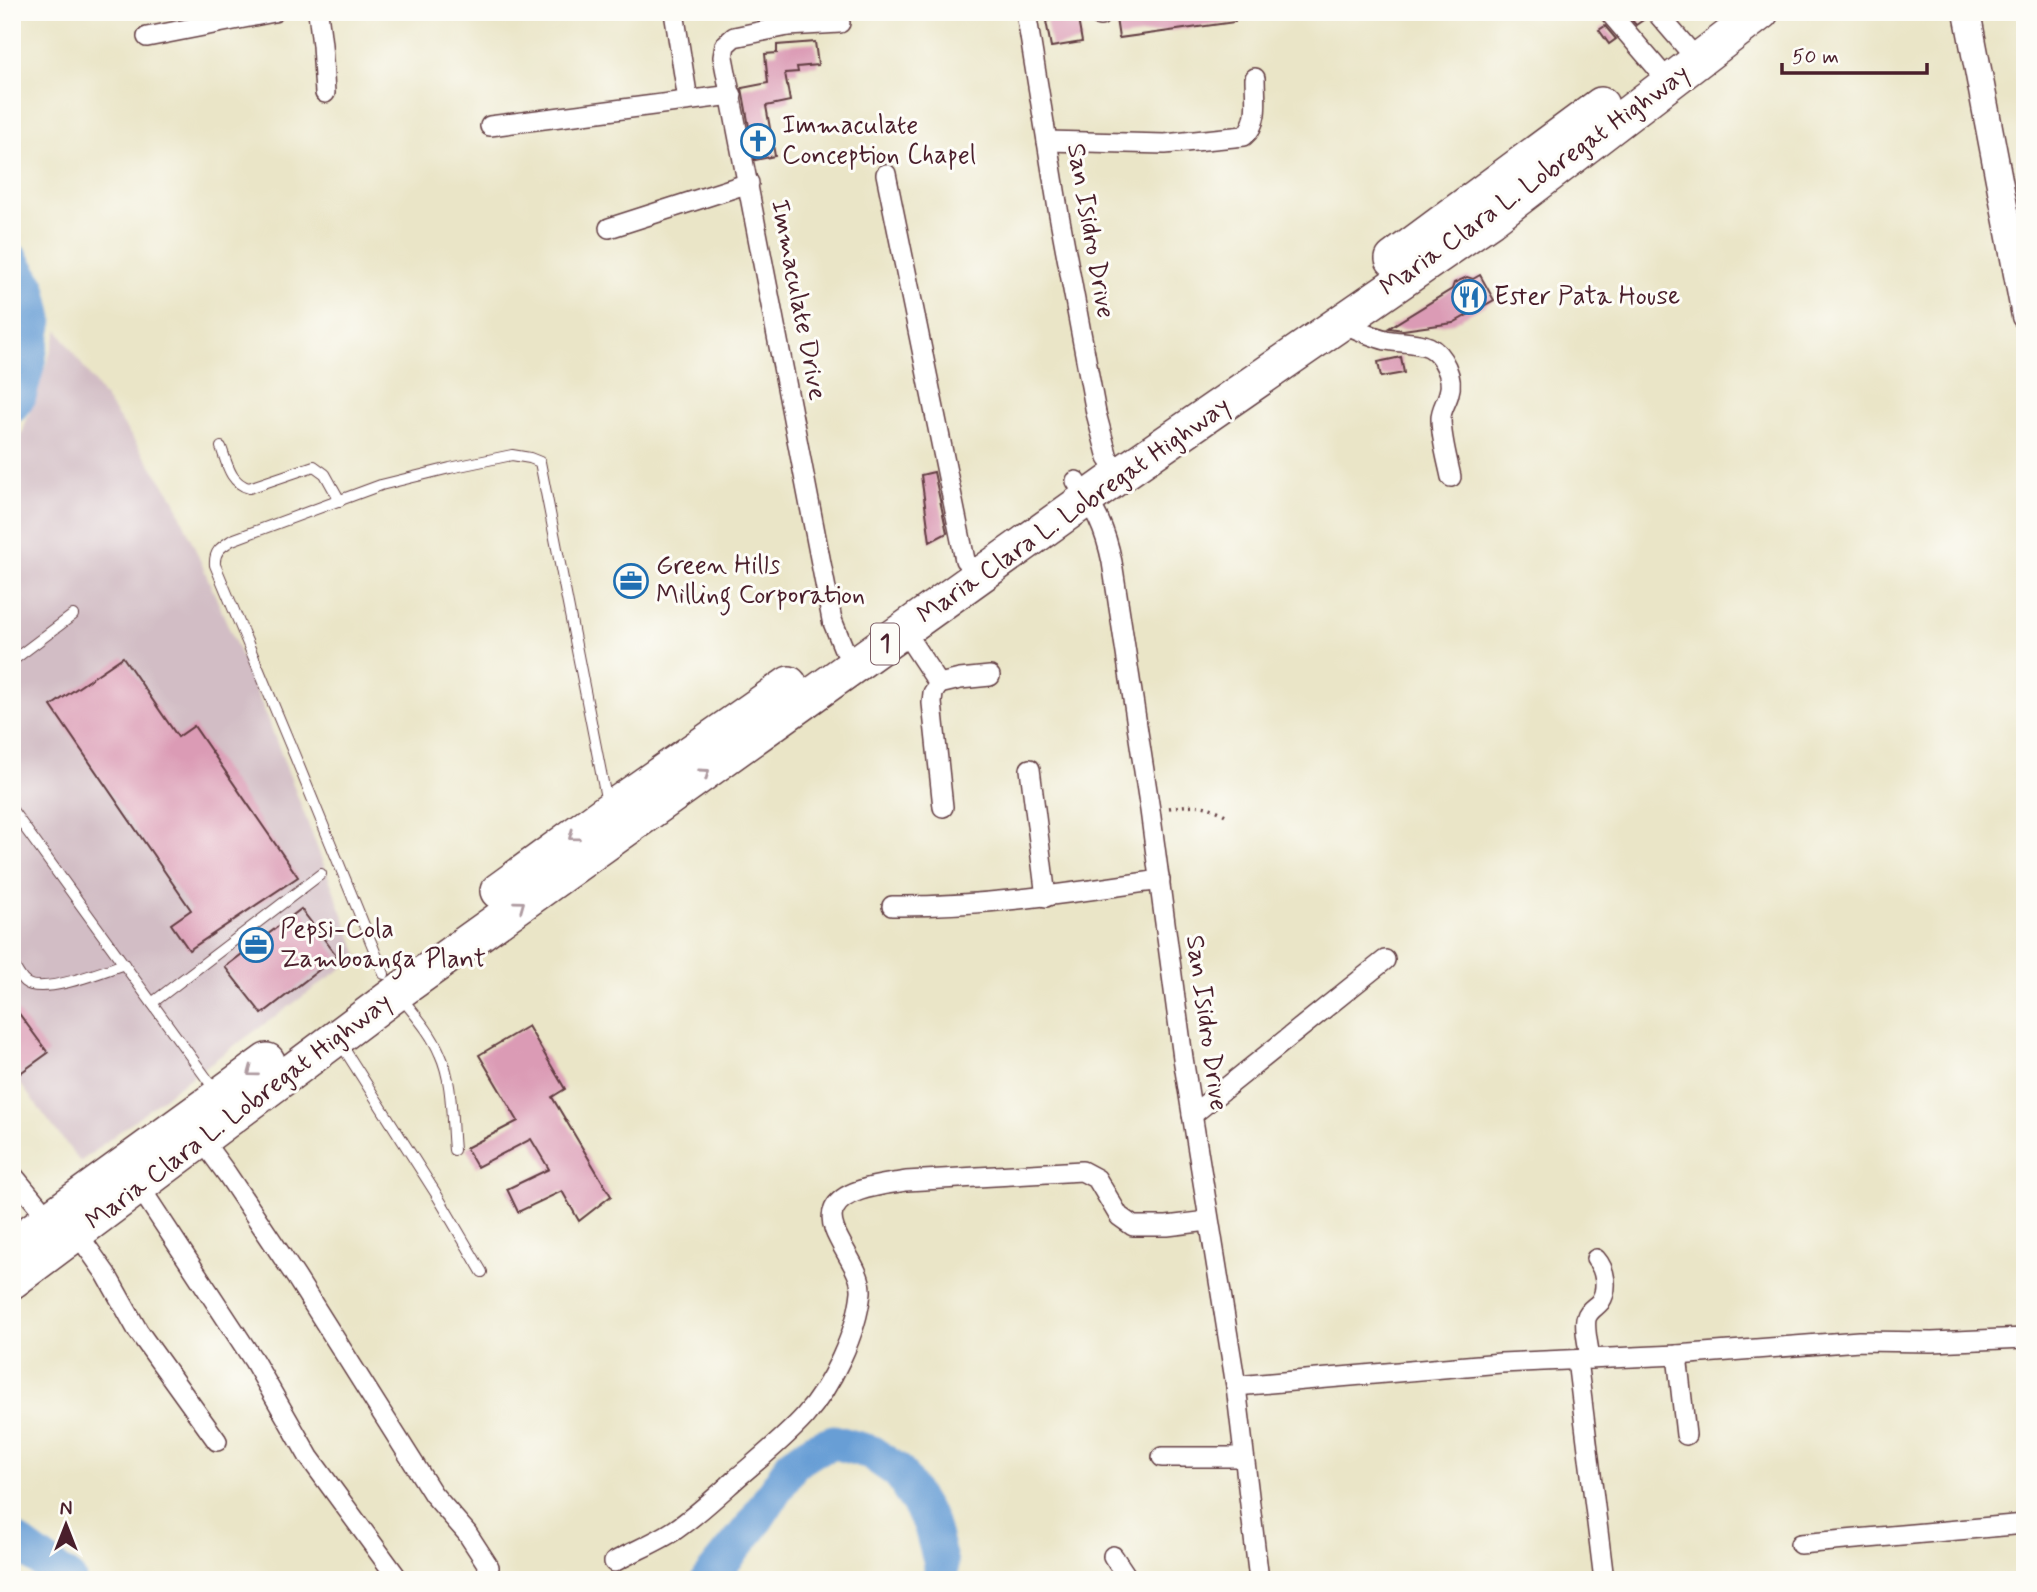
<svg xmlns="http://www.w3.org/2000/svg" width="2037" height="1592" font-family="Mynerve,sans-serif">
  <rect width="100%" height="100%" fill="#fdfcf7"/>
  <filter id="ink" filterUnits="userSpaceOnUse"><feTurbulence type="fractalNoise" baseFrequency=".0143" numOctaves="2"/><feDisplacementMap in="SourceGraphic" scale="14" xChannelSelector="R" yChannelSelector="G"/><feConvolveMatrix kernelMatrix="1 2 1 2 8 2 1 2 1" color-interpolation-filters="sRGB"/></filter>
  <filter id="wash" filterUnits="userSpaceOnUse"><feTurbulence type="fractalNoise" baseFrequency=".00686" numOctaves="4" result="noise"/><feDisplacementMap in="SourceGraphic" scale="28" xChannelSelector="R" yChannelSelector="G"/><feGaussianBlur stdDeviation="1.57" result="paint"/><feColorMatrix in="noise" values="0 0 0 0 0 0 0 0 0 0 0 0 0 0 0 0 0 1.4 0 .05"/><feComposite in="paint" operator="in"/></filter>
  <g filter="url(#wash)">
    <rect width="100%" height="100%" fill="#eae5c7"/>
    <!-- industrial -->
    <path fill="#d2bdc5" d="M58,330L173,497L265,712L359,956L176,1088L80,1162L12,1073V463Z"/>
    <g fill="none" stroke-linecap="round" stroke-linejoin="round">
      <!-- river -->
      <g stroke="#679ed5" stroke-width="35">
        <path d="M12,260L29,288L36,319L27,366L19,396L12,405"/>
        <path d="M12,1539L69,1580"/>
        <path d="M708,1580L752,1526L793,1463L815,1449L834,1442L870,1452L899,1472L930,1523L941,1564V1580"/>
      </g>
    </g>
    <g id="blocks">
      <!-- building -->
      <g fill="#db9bb5">
        <path d="M1115,12H1235V22L1119,38Z"/>
        <path d="M1625,12H1644L1646,18L1636,25Z"/>
        <path d="M1077,14L1082,42L1051,47L1046,21Z"/>
        <path d="M1605,26L1616,39L1609,44L1599,30Z"/>
        <path d="M815,42L818,65L797,67L798,72L785,73L790,101L766,106L775,156L755,160L742,88L768,83L765,54L777,53V45Z"/>
        <path d="M1480,275L1494,300L1453,323L1403,330L1389,328L1452,289L1454,283L1467,277L1473,279Z"/>
        <path d="M1401,357L1404,373L1381,377L1378,362Z"/>
        <path d="M934,472L947,533L930,542L921,475Z"/>
        <path d="M123,657L178,737L194,726L298,877L189,950L171,924L191,910L51,706Z"/>
        <path d="M301,909L337,956L262,1014L225,967Z"/>
        <path d="M12,1004L48,1053L12,1079Z"/>
        <path d="M528,1026L565,1089L552,1097L611,1196L579,1221L562,1191L518,1212L507,1189L549,1169L531,1139L477,1167L466,1148L518,1121L479,1055Z"/>
      </g>
    </g>
  </g>
  <g filter="url(#ink)">
    <use href="#blocks" fill-opacity="0" stroke="#623d42" stroke-width="2"/>
    <g fill="none" stroke-linecap="round" stroke-linejoin="round">
      <!-- lane casing -->
      <g stroke="#623d42" stroke-width="12">
        <g id="lane">
          <path d="M221,447C227,463 230,483 249,488L314,466L325,474L340,501"/>
          <path d="M12,661L73,615"/>
          <path d="M12,810L215,1090"/>
          <path d="M12,963C16,969 20,978 25,982C41,996 104,971 124,964"/>
          <path d="M384,974L294,754L215,565C214,551 221,547 232,540L381,485L450,468L512,455L530,458L540,462L607,803"/>
          <path d="M400,996C414,1014 431,1032 440,1054C453,1082 451,1119 454,1150"/>
          <path d="M152,1003L321,874"/>
          <path d="M341,1044L435,1192L482,1272"/>
        </g>
      </g>
      <!-- street casing -->
      <g stroke="#623d42" stroke-width="22">
        <g id="street">
          <path d="M318,12L322,45L325,93"/>
          <path d="M674,12L688,100"/>
          <path d="M787,12L788,26L734,37L725,45L723,57L832,620L843,647L856,666"/>
          <path d="M1026,12L1058,209L1096,413L1108,458L1120,475"/>
          <path d="M1100,12V16"/>
          <path d="M1609,12L1670,83"/>
          <path d="M1656,12L1699,62"/>
          <path d="M788,26L840,23"/>
          <path d="M147,37L274,12"/>
          <path d="M490,126L732,95"/>
          <path d="M1047,141L1165,144L1244,136C1260,123 1255,97 1255,78"/>
          <path d="M886,174L965,560"/>
          <path d="M609,228L749,183"/>
          <path d="M1341,322C1356,329 1370,336 1386,340C1401,343 1415,341 1429,347C1443,354 1454,378 1449,393C1447,402 1441,409 1441,418C1441,438 1447,458 1451,477"/>
          <path d="M1076,481C1095,510 1105,527 1112,562L1150,810L1183,1058L1236,1386L1259,1580"/>
          <path d="M904,631L939,684L933,693L932,703L943,807"/>
          <path d="M939,684L960,679L990,676"/>
          <path d="M1030,769L1046,897"/>
          <path d="M892,906C982,907 1071,893 1160,880"/>
          <path d="M1192,1115L1385,960"/>
          <path d="M202,1140L227,1174L296,1277L433,1494L467,1533L489,1567"/>
          <path d="M12,1174L49,1219"/>
          <path d="M139,1186L254,1361L309,1457L396,1576"/>
          <path d="M77,1233L106,1274L138,1331L217,1441"/>
          <path d="M1677,1355L1686,1435"/>
          <path d="M1590,1359C1589,1347 1584,1331 1586,1319C1588,1310 1595,1308 1600,1302C1609,1289 1605,1269 1596,1259"/>
          <path d="M1577,1360L1604,1580"/>
          <path d="M1236,1386L1501,1363L1677,1355L1859,1341L1932,1342L2025,1338"/>
          <path d="M1162,1457H1243"/>
          <path d="M1800,1544L2025,1524"/>
          <path d="M1113,1556L1129,1580"/>
          <path d="M614,1562C634,1551 657,1542 675,1530C697,1515 717,1496 737,1478C759,1459 784,1439 804,1417C831,1387 857,1333 861,1292C863,1266 823,1231 834,1209C844,1188 884,1185 906,1181L1082,1171L1097,1179L1119,1216L1133,1226H1167L1208,1221"/>
        </g>
      </g>
      <!-- secondary casing -->
      <g stroke="#623d42" stroke-width="29">
        <path id="secondary" d="M1967,12L2025,316"/>
      </g>
      <!-- highway casing -->
      <g stroke="#623d42" stroke-width="38">
        <g id="highway">
          <path d="M1393,259L1601,105"/>
          <path d="M498,891L609,810L789,684"/>
          <path d="M12,1246L267,1061"/>
          <path d="M12,1281L398,992L1120,475L1491,219L1761,12"/>
        </g>
      </g>
      <!-- path -->
      <path stroke="#623d42" stroke-width="3.5" stroke-dasharray="2 5" stroke-linecap="butt" d="M1169,808C1193,804 1205,803 1227,816"/>
      <!-- lane -->
      <use href="#lane" stroke="#fff" stroke-width="10"/>
      <!-- street -->
      <use href="#street" stroke="#fff" stroke-width="19"/>
      <!-- secondary -->
      <use href="#secondary" stroke="#fff" stroke-width="26"/>
      <!-- highway -->
      <use href="#highway" stroke="#fff" stroke-width="35"/>
    </g>
    <!-- one-way arrows -->
    <defs><path id="oneway-chevron" d="M-2-3.5L2.5 0L-2 3.5" fill="none" stroke-width="1.6" stroke-linecap="round" stroke-linejoin="round" transform="scale(1.75)"/></defs>
    <g stroke="#ae9aa0">
      <use href="#oneway-chevron" transform="translate(705 773) rotate(-35)"/>
      <use href="#oneway-chevron" transform="translate(573 836) rotate(144)"/>
      <use href="#oneway-chevron" transform="translate(520 905) rotate(-36)"/>
      <use href="#oneway-chevron" transform="translate(252 1072) rotate(143)"/>
    </g>
  </g>
  <!-- icons -->
  <defs>
    <g id="church-ring" transform="scale(1.75)"><circle r="9.5" fill="#fdfcf7" stroke="#1f6fb2" stroke-width="1.5"/><path d="M-1.2-6h2.4v3.5h3.3v2.4h-3.3V6h-2.4V-.1h-3.3v-2.4h3.3Z" fill="#1f6fb2"/></g>
    <g id="restaurant-ring" transform="scale(1.75)"><circle r="9.5" fill="#fdfcf7" stroke="#1f6fb2" stroke-width="1.5"/><path d="M-5-6h1v4h1v-4h1v4h1v-4h1v5L-1.5 .5V6h-2V.5L-5-1ZM5-6V6H3V1.5H1.5Q1.5-4 5-6Z" fill="#1f6fb2"/></g>
    <g id="office-ring" transform="scale(1.75)"><circle r="9.5" fill="#fdfcf7" stroke="#1f6fb2" stroke-width="1.5"/><path d="M-6-3h4V-5.5h4V-3h4V5H-6ZM-1-4.5V-3h2v-1.5ZM-6 0V1H6V0Z" fill="#1f6fb2"/></g>
  </defs>
  <g fill-rule="evenodd">
    <use href="#church-ring" x="758" y="141"/>
    <use href="#restaurant-ring" x="1469" y="297"/>
    <use href="#office-ring" x="631" y="581"/>
    <use href="#office-ring" x="256" y="945"/>
  </g>
  <g text-anchor="middle" dominant-baseline="central" stroke-width="6" stroke-linejoin="round" paint-order="stroke">
    <!-- shield labels -->
    <rect fill="#fdfcf7" stroke="#806168" stroke-width="2" x="871" y="623.5" width="28" height="41" rx="5"/>
    <g font-size="24" font-weight="bold" fill="#4a1f2b">
      <text x="885" y="644">1</text>
    </g>
    <!-- poi labels -->
    <g font-size="26" fill="#4a1f2b" stroke="#fdfcf7" text-anchor="start">
      <text x="782" y="126">Immaculate<tspan x="782" dy="30">Conception Chapel</tspan></text>
      <text x="1494" y="297">Ester Pata House</text>
      <text x="656" y="566">Green Hills<tspan x="656" dy="30">Milling Corporation</tspan></text>
      <text x="280" y="930">Pepsi-Cola<tspan x="280" dy="30">Zamboanga Plant</tspan></text>
    </g>
    <!-- street labels -->
    <g font-size="26" fill="#4a1f2b" stroke="#fdfcf7">
      <text transform="translate(1535 181) rotate(-36)">Maria Clara L. Lobregat Highway</text>
      <text transform="translate(1090 231) rotate(80)">San Isidro Drive</text>
      <text transform="translate(798 300) rotate(79)">Immaculate Drive</text>
      <text transform="translate(1074 511) rotate(-35)">Maria Clara L. Lobregat Highway</text>
      <text transform="translate(1206 1023) rotate(82)">San Isidro Drive</text>
      <text transform="translate(239 1112) rotate(-37)">Maria Clara L. Lobregat Highway</text>
    </g>
  </g>
  <!-- margin -->
  <rect width="2037" height="1592" fill="none" stroke="#fdfcf7" stroke-width="42"/>
  <!-- north arrow -->
  <g transform="translate(66 1525)" stroke="#fdfcf7" stroke-width="5" paint-order="stroke">
  <path d="M0-5L12 26L0 18L-12 26Z" fill="#4a1f2b"/>
  <text y="-10" font-size="19" font-weight="bold" text-anchor="middle" fill="#4a1f2b">N</text>
  </g>
  <!-- scale -->
  <path d="M1782 63v10h145v-10" fill="none" stroke="#4a1f2b" stroke-width="3.5"/>
  <text x="1792" y="63" font-size="21" fill="#4a1f2b" stroke="#fdfcf7" stroke-width="5" paint-order="stroke">50 m</text>
</svg>
